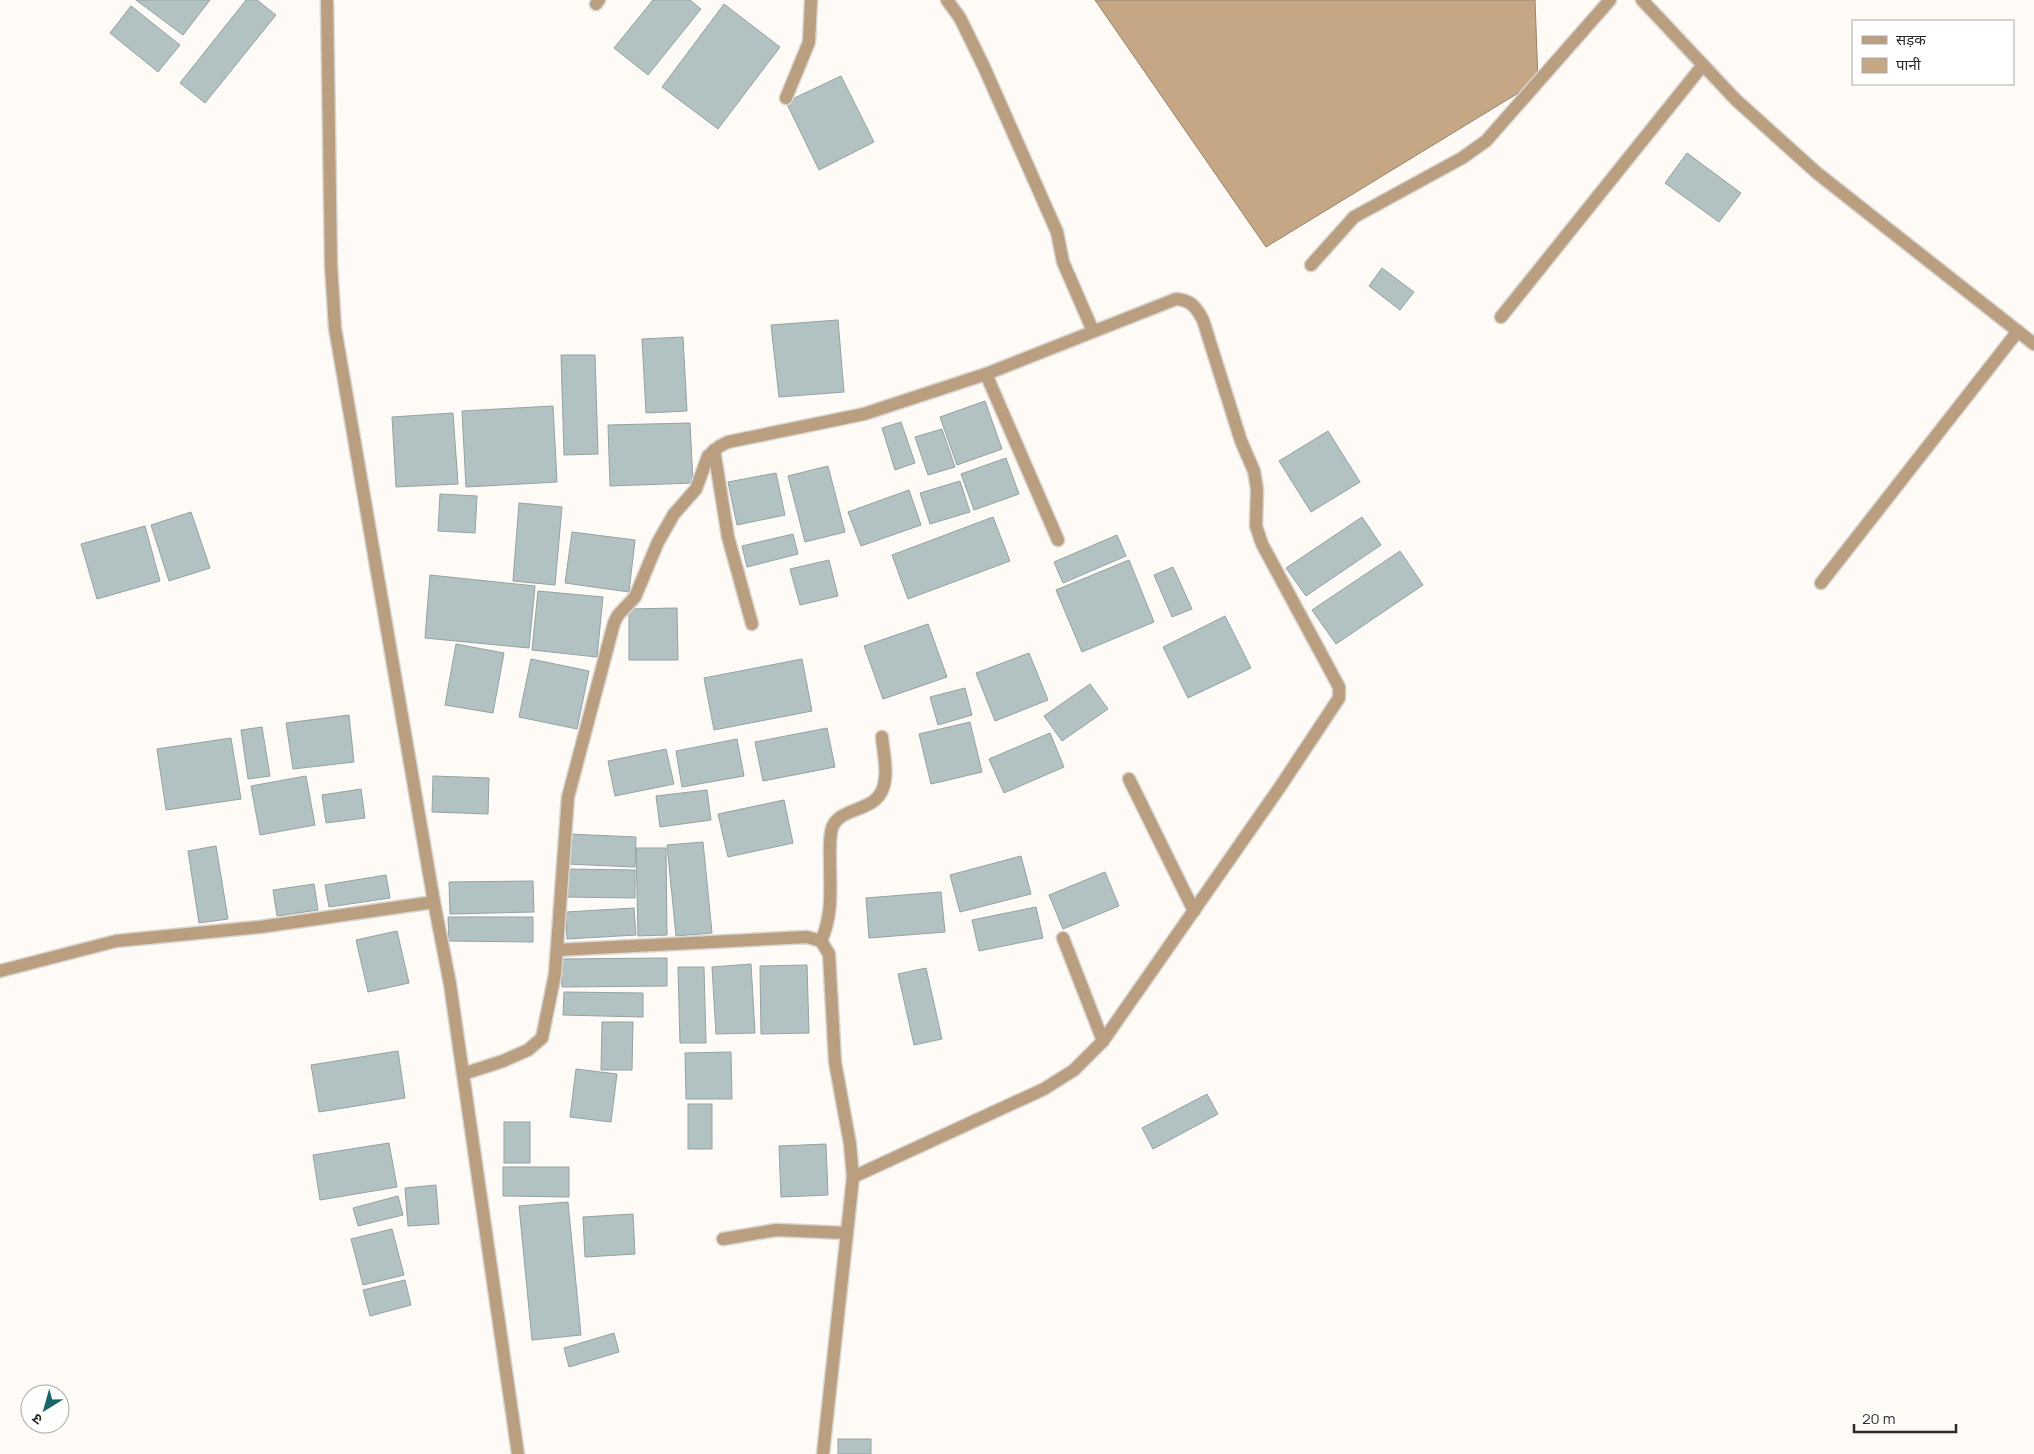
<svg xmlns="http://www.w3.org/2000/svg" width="2034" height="1454" font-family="Manrope,'Noto Sans Devanagari',sans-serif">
  <rect width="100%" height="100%" fill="#fefaf6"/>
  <!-- water -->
  <path fill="#c5a786" stroke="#98826a" d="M1095,0H1535L1538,81L1266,247Z"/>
  <!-- building -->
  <g fill="#b2c2c2" stroke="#93a2a2">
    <path d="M136,0H210L183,35Z"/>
    <path d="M246,0H257L276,15L205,103L180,83Z"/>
    <path d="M653,0H690L701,9L648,75L614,48Z"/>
    <path d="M724,4L780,47L718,129L662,87Z"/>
    <path d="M131,6L180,45L158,72L110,33Z"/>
    <path d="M841,76L874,142L819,170L786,102Z"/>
    <path d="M1687,153L1741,193L1719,222L1665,183Z"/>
    <path d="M1382,268L1414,292L1400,310L1369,286Z"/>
    <path d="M838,320L844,392L779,397L771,325Z"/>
    <path d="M683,337L687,411L646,413L642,339Z"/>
    <path d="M561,355H595L598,454L564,455Z"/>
    <path d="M985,401L1002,449L957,465L940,417Z"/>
    <path d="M553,406L557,482L466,487L462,411Z"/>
    <path d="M453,413L458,484L396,487L392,417Z"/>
    <path d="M901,422L915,463L895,470L882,428Z"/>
    <path d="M690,423L693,483L610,486L608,425Z"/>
    <path d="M942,429L955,467L928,475L915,437Z"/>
    <path d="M1328,431L1360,482L1311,512L1279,461Z"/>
    <path d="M1006,458L1019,494L974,510L961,474Z"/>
    <path d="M828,466L845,532L805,542L788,476Z"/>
    <path d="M776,473L785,515L737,525L728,482Z"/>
    <path d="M960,481L970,512L930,524L920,493Z"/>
    <path d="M909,490L921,525L861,546L848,512Z"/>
    <path d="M440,494L477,496L475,533L438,531Z"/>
    <path d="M519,503L562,507L555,585L513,581Z"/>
    <path d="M191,512L210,568L169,581L151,525Z"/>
    <path d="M993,517L1010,561L908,599L892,555Z"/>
    <path d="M1362,517L1381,545L1306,596L1286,568Z"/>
    <path d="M145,526L160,581L97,599L81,544Z"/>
    <path d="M572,532L635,540L629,592L565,583Z"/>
    <path d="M793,534L798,554L747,567L742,546Z"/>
    <path d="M1117,535L1126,556L1063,583L1054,562Z"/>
    <path d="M1400,551L1423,585L1336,644L1312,610Z"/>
    <path d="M829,560L838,596L800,605L790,569Z"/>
    <path d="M1129,560L1154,622L1082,652L1056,590Z"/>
    <path d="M1173,567L1192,609L1172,617L1154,575Z"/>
    <path d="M430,575L535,586L529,648L425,638Z"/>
    <path d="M538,591L603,597L597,657L532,650Z"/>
    <path d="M677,608L678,660H629V609Z"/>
    <path d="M1225,616L1251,668L1188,698L1163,647Z"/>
    <path d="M928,624L947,677L883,699L864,646Z"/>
    <path d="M456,644L504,653L493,713L445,705Z"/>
    <path d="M1029,653L1048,700L995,721L976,673Z"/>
    <path d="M531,659L589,671L577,729L519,717Z"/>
    <path d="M802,659L812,711L714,730L704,678Z"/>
    <path d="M1090,684L1108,709L1062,741L1044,716Z"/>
    <path d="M965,688L972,715L938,725L930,697Z"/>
    <path d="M349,715L354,762L293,769L286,723Z"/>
    <path d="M970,722L982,772L931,784L919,734Z"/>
    <path d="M262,727L270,776L248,779L241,730Z"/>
    <path d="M827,728L835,767L763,781L755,742Z"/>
    <path d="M1050,733L1064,767L1004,793L989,759Z"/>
    <path d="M231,738L241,799L166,810L157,749Z"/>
    <path d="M737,739L744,776L682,787L676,751Z"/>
    <path d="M666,749L674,784L615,796L608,761Z"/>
    <path d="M306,776L315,825L260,835L251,786Z"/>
    <path d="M433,776L489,778L488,814L432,812Z"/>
    <path d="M361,789L365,818L326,823L322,795Z"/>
    <path d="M707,790L711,820L660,827L656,796Z"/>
    <path d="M784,800L793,843L728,857L718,814Z"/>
    <path d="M568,834L636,837L635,867L567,864Z"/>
    <path d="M703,842L712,933L676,936L667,845Z"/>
    <path d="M216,846L228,919L199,923L188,851Z"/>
    <path d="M636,848H666L667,935L638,936Z"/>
    <path d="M1021,856L1031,894L960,912L950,875Z"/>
    <path d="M565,869L635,870V898L564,897Z"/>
    <path d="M1105,872L1119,906L1063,929L1049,895Z"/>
    <path d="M386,875L390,898L329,907L325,885Z"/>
    <path d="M533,881L534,912L450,914L449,882Z"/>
    <path d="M314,884L318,910L277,916L273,890Z"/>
    <path d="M941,892L945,932L869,938L866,898Z"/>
    <path d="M1036,907L1043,938L979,951L972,920Z"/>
    <path d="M634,908L636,935L567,939L566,912Z"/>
    <path d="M448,917H533V942L449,941Z"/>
    <path d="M397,931L409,983L368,992L356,940Z"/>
    <path d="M667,958V986L562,987L561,959Z"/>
    <path d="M751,964L755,1033L716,1034L712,967Z"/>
    <path d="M807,965L809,1033L761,1034L760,966Z"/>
    <path d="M678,967H704L706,1043H680Z"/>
    <path d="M926,968L942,1039L914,1045L898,974Z"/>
    <path d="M564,992L643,993V1017L563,1015Z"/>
    <path d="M602,1022H633L632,1070H601Z"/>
    <path d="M398,1051L405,1098L319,1112L311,1065Z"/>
    <path d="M731,1052L732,1099H686L685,1053Z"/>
    <path d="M576,1069L617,1074L611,1122L570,1117Z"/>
    <path d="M1207,1094L1218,1114L1153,1149L1142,1128Z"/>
    <rect x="688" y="1104" width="24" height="45"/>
    <rect x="504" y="1122" width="26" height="41"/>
    <path d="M389,1143L397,1187L320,1200L313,1155Z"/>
    <path d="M826,1144L828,1195L781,1197L779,1146Z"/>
    <path d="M503,1167H569V1197L503,1196Z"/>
    <path d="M436,1185L439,1224L408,1226L405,1188Z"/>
    <path d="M398,1196L403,1215L358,1226L353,1208Z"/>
    <path d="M568,1202L581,1335L532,1340L519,1206Z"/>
    <path d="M633,1214L635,1254L585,1257L583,1217Z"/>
    <path d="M392,1229L404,1275L363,1285L351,1239Z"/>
    <path d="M405,1280L411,1305L370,1316L363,1290Z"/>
    <path d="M614,1333L619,1352L569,1367L564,1348Z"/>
    <rect x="838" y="1439" width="33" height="15"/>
  </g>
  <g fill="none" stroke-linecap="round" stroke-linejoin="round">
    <!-- service casing -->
    <g stroke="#d9d5d1" stroke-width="15">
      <g id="service">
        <path d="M947,0L960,18L984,67L1057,232"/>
        <path d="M786,98L809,42L811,0"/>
        <path d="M1821,583L2018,331"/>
      </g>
    </g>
    <!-- minor casing -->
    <g stroke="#d9d5d1" stroke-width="15">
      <g id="minor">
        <path d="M1642,0L1736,100L1817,173L2034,344"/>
        <path d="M596,4L599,0"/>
        <path d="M1057,232L1063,262L1093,331"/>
        <path d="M1311,265L1354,217L1462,158L1486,141L1610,0"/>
        <path d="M1501,317L1703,65"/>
        <path d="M986,374L1058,540"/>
        <path d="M714,450L728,537L752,624"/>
        <path d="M1129,779L1194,911"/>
        <path d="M1063,938L1103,1041"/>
        <path d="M821,941C833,914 830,891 830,862C830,851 829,839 832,828C840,804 882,815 885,779C887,766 883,750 882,737"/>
        <path d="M557,950L807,937L821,941L829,954L835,1062L850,1144L853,1177L823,1454"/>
        <path d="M0,971L116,941L260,927L434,902"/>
        <path d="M463,1074L503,1061L528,1050L542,1038L555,974L568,797L614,623L618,615L635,597L658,542L674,514L696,489L708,456L720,446L728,442L864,414L986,374L1176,299C1191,300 1196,307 1203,320L1241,441L1254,471L1257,489L1256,526L1262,544L1331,672L1339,687V698L1280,787L1103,1041L1074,1070L1044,1089L853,1177"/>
        <path d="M723,1239L776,1230L847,1233"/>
      </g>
    </g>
    <!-- tertiary casing -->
    <g stroke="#d9d5d1" stroke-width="15">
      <path id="tertiary" d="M327,0L331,265L335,328L434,902L450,984L518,1454"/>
    </g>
    <!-- service -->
    <use href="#service" stroke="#b99e80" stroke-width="12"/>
    <!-- minor -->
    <use href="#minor" stroke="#b99e80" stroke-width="12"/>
    <!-- tertiary -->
    <use href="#tertiary" stroke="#b99e80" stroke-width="12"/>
  </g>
  <!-- legend -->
  <rect x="1852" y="20" width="162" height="65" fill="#ffffff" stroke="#abaaa9"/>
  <rect x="1862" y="36" width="25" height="8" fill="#b99e80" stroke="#abaaa9"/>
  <text x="1896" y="45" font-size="15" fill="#2e2b27">सड़क</text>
  <rect x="1862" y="58" width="25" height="15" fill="#c5a786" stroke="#abaaa9"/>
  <text x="1896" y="70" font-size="15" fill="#2e2b27">पानी</text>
  <!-- north arrow -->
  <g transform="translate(45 1409) rotate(217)"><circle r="24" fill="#ffffff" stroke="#abaaa9"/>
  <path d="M0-4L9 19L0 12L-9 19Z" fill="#19676b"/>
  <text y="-8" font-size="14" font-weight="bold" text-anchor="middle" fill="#2e2b27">उ</text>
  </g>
  <!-- scale -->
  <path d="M1854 1424v8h102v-8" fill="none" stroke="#2e2b27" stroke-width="2.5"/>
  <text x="1862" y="1424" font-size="15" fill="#2e2b27" stroke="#ffffff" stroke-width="4" paint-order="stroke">20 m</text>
</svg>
